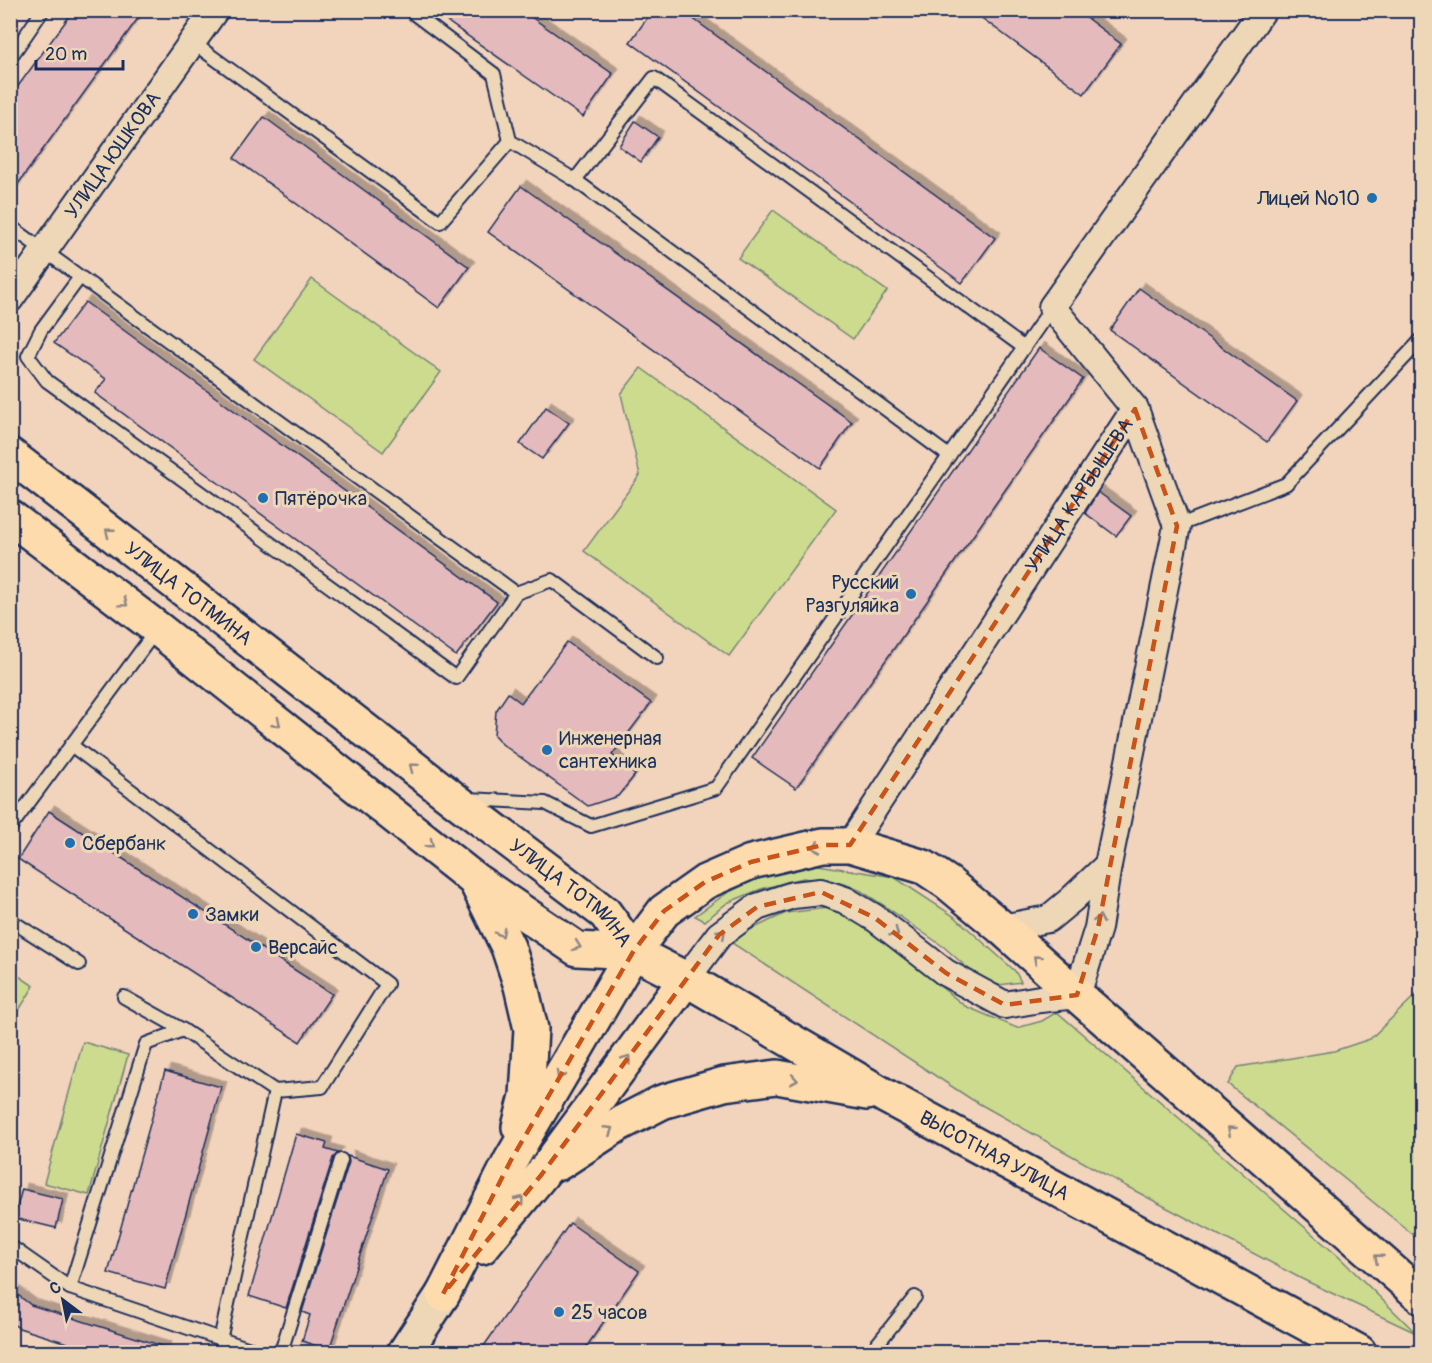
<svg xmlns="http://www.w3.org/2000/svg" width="1432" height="1363" font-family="Pangolin,sans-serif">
  <defs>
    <filter id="shadow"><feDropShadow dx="5.5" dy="-5.5" stdDeviation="0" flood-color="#0004"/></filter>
  </defs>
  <rect width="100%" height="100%" fill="#f2d3bc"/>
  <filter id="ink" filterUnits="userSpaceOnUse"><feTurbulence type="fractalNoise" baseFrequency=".0167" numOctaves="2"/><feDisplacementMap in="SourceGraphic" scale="12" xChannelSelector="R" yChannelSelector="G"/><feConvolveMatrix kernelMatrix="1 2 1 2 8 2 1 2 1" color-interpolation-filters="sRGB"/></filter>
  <g filter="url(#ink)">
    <!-- green -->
    <g fill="#cddb8f" stroke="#748576" stroke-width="1.5">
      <path d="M773,210L887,291L853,339L738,258Z"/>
      <path d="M312,279L441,372L383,452L254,359Z"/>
      <path d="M641,368L836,509L729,656L584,551L640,475L621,394Z"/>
      <path d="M818,865L894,877L955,917L1015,971L1021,982L999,985L986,982L973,973L944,947L883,905L861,891L845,884L803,878L761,889L727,903L705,921L695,916L727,893L770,872Z"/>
      <path d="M836,907L861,923L965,1006L1017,1028L1042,1021L1057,1012L1339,1257L1416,1333L1302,1279L1124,1185L971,1099L732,943L748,931L786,913Z"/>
      <path d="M11,971L34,986L11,1023Z"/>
      <path d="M1421,990V1241L1228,1084L1238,1067L1334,1051L1370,1039Z"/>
      <path d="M83,1042L128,1055L89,1195L44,1183Z"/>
    </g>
    <!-- building -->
    <g fill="#e4babc" stroke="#1b2f5e" stroke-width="1.5" filter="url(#shadow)">
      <path d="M74,10H144L10,195V97Z"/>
      <path d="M431,10H521L613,74L583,117Z"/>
      <path d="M653,10H681L995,238L962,283L630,42Z"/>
      <path d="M971,10H1076L1121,44L1084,94Z"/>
      <path d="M264,117L469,267L439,308L234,158Z"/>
      <path d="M635,121L658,137L641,162L619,146Z"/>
      <path d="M521,186L852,422L820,468L488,232Z"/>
      <path d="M1139,288L1297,401L1267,442L1110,330Z"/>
      <path d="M85,302L497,602L456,656L95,393L106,379L54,343Z"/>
      <path d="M1039,348L1083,379L796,788L752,758Z"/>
      <path d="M546,407L569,423L542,459L520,444Z"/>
      <path d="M1098,492L1131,516L1116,536L1085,513Z"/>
      <path d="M567,642L651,703L612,755L635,775L618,796L588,806L502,744L494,735L496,711L508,693L521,703Z"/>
      <path d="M49,811L332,994L300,1042L18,859Z"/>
      <path d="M165,1071L221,1087L165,1289L108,1273Z"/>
      <path d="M296,1134L327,1143L325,1149L338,1153L333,1158L286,1308L249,1296Z"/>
      <path d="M348,1156L388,1169L329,1350L302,1341L310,1315L302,1312L349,1162Z"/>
      <path d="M22,1189L63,1199L56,1228L14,1218Z"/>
      <path d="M570,1223L639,1271L582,1353H479Z"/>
      <path d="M10,1289L31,1305L166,1347L165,1353H99L19,1328L10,1322Z"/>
    </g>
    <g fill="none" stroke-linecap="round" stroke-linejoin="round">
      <!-- lane casing -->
      <g stroke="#1b2f5e" stroke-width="16">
        <g id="lane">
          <path d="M409,10L494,74L510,141L575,180L654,78L1023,347"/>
          <path d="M192,42L440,222L510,141"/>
          <path d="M10,58L43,10"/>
          <path d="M575,180L949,456"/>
          <path d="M10,226L516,593L456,678L47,381L28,356L41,330L80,277"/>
          <path d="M1177,526L1286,484L1422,339"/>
          <path d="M516,593L552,580L657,658"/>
          <path d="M71,745L387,984L322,1087L275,1091"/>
          <path d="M468,799L545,803L591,826L716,788L949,456L1052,307"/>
          <path d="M10,828L157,629"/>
          <path d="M10,920L79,964"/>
          <path d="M124,997L183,1030L275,1091L220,1340"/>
          <path d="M183,1030L146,1044L70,1288L259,1352"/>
          <path d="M10,1246L70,1288"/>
          <path d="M281,1352L341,1160"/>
          <path d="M871,1352L915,1297"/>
        </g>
      </g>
      <!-- street casing -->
      <g stroke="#1b2f5e" stroke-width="30">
        <g id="street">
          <path id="s1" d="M10,299L215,10"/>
          <path id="s2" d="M850,845L1135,409"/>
          <path d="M1002,928L1048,919L1071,900L1108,865"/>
          <path d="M686,979L719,935L757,907L793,895L821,892L845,900L875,918L946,973L1005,1005L1040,999L1077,995L1098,928L1108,865L1177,526L1135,409L1052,307L1263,10"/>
        </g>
      </g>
      <!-- secondary casing -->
      <g stroke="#1b2f5e" stroke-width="38">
        <path id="secondary" d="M405,1352L443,1294"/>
      </g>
      <!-- primary casing -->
      <g stroke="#1b2f5e" stroke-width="38">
        <g id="primary">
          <path id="s3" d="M10,455L454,799L605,913L633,952"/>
          <path id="s4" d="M10,517L158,629L475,880L577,949L633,952L686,979L887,1097L1359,1352"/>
          <path d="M476,882L508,947L521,986L531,1029L527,1096L519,1127"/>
          <path d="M559,1163L619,1124L662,1102L724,1084L777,1077L867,1093"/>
          <path d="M482,1247L542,1174L686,979"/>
          <path d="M443,1294L511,1160L633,952L664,911L705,882L751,862L823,845H850L924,867L948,883L1002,928L1077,995L1422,1297"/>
        </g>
      </g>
      <!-- lane -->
      <use href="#lane" stroke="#eed7b7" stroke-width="12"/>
      <!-- street -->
      <use href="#street" stroke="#eed7b7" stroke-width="26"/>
      <!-- secondary -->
      <use href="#secondary" stroke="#eed7b7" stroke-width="33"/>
      <!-- primary -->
      <use href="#primary" stroke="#fedbac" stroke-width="33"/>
    </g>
    <!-- one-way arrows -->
    <defs><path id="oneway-chevron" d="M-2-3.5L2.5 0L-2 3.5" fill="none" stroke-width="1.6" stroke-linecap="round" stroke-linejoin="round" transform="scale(1.5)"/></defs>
    <g stroke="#8c8585">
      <use href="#oneway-chevron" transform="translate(109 532) rotate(-142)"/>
      <use href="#oneway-chevron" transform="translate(124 603) rotate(37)"/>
      <use href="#oneway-chevron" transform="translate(277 723) rotate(38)"/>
      <use href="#oneway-chevron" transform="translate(413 767) rotate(-142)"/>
      <use href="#oneway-chevron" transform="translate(430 844) rotate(38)"/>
      <use href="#oneway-chevron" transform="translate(816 847) rotate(169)"/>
      <use href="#oneway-chevron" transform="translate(501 933) rotate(64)"/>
      <use href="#oneway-chevron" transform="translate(577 946) rotate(20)"/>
      <use href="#oneway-chevron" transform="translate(1037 959) rotate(-138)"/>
      <use href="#oneway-chevron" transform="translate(627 1059) rotate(-54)"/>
      <use href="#oneway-chevron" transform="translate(560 1075) rotate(120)"/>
      <use href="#oneway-chevron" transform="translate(794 1080) rotate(10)"/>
      <use href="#oneway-chevron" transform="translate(609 1130) rotate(-33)"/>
      <use href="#oneway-chevron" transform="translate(1231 1130) rotate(-139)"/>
      <use href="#oneway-chevron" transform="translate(520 1200) rotate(-51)"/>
      <use href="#oneway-chevron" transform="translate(1378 1258) rotate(-139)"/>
    </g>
    <g stroke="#84838a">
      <use href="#oneway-chevron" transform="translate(1099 919) rotate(-80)"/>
      <use href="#oneway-chevron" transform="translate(722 933) rotate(-41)"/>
      <use href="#oneway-chevron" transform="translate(895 933) rotate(38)"/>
    </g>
  </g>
  <!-- marked area -->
  <path fill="none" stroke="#c95318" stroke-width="4.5" stroke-dasharray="12 8" stroke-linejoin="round" d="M1135,409L1177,526L1098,928L1077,995L1005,1005L946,973L875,918L821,892L757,907L719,935L542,1174L443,1294L511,1160L633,952L664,911L705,882L751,862L823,845H850Z"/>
  <!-- markers -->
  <g fill="#1f6fb2" stroke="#eed7b7" stroke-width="2">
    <circle cx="1372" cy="198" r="6"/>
    <circle cx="263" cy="498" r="6"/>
    <circle cx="911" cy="594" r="6"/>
    <circle cx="547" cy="750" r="6"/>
    <circle cx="70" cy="843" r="6"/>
    <circle cx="193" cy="914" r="6"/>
    <circle cx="256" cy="947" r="6"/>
    <circle cx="559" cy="1312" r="6"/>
  </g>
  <g text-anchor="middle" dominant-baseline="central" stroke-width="6" stroke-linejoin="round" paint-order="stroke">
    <!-- street labels -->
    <g font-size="20" fill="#1b2f5e" stroke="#eed7b7">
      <text stroke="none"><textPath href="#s1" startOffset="177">УЛИЦА ЮШКОВА</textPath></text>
      <text stroke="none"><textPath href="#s2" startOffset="418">УЛИЦА КАРБЫШЕВА</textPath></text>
      <text stroke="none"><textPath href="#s3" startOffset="226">УЛИЦА ТОТМИНА</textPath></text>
      <text stroke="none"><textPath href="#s3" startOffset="712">УЛИЦА ТОТМИНА</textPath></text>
      <text stroke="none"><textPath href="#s4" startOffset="1184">ВЫСОТНАЯ УЛИЦА</textPath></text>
    </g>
    <!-- poi labels -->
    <g font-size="20" fill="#1b2f5e" stroke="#eed7b7" text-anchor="start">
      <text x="1360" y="198" text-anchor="end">Лицей №10</text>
      <text x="275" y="498">Пятёрочка</text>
      <text x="899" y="582" text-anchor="end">Русский<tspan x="899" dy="23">Разгуляйка</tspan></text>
      <text x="559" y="738">Инженерная<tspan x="559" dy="23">сантехника</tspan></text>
      <text x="82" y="843">Сбербанк</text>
      <text x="205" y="914">Замки</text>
      <text x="268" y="947">Версайс</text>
      <text x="571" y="1312">25 часов</text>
    </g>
  </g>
  <!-- margin -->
  <rect width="1432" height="1363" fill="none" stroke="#eed7b7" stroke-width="36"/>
  <rect x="18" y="18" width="1396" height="1327" fill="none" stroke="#1b2f5e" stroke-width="2" filter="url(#ink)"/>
  <!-- north arrow -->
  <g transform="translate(63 1300) rotate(328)" stroke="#eed7b7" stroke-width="4.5" paint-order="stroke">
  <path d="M0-4.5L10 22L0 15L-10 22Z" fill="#1b2f5e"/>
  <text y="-9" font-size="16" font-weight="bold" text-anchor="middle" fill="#1b2f5e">С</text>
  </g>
  <!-- scale -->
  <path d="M36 60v9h87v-9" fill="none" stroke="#1b2f5e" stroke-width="3"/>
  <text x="45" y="60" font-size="18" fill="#1b2f5e" stroke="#eed7b7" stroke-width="4.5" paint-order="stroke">20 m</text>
</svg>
